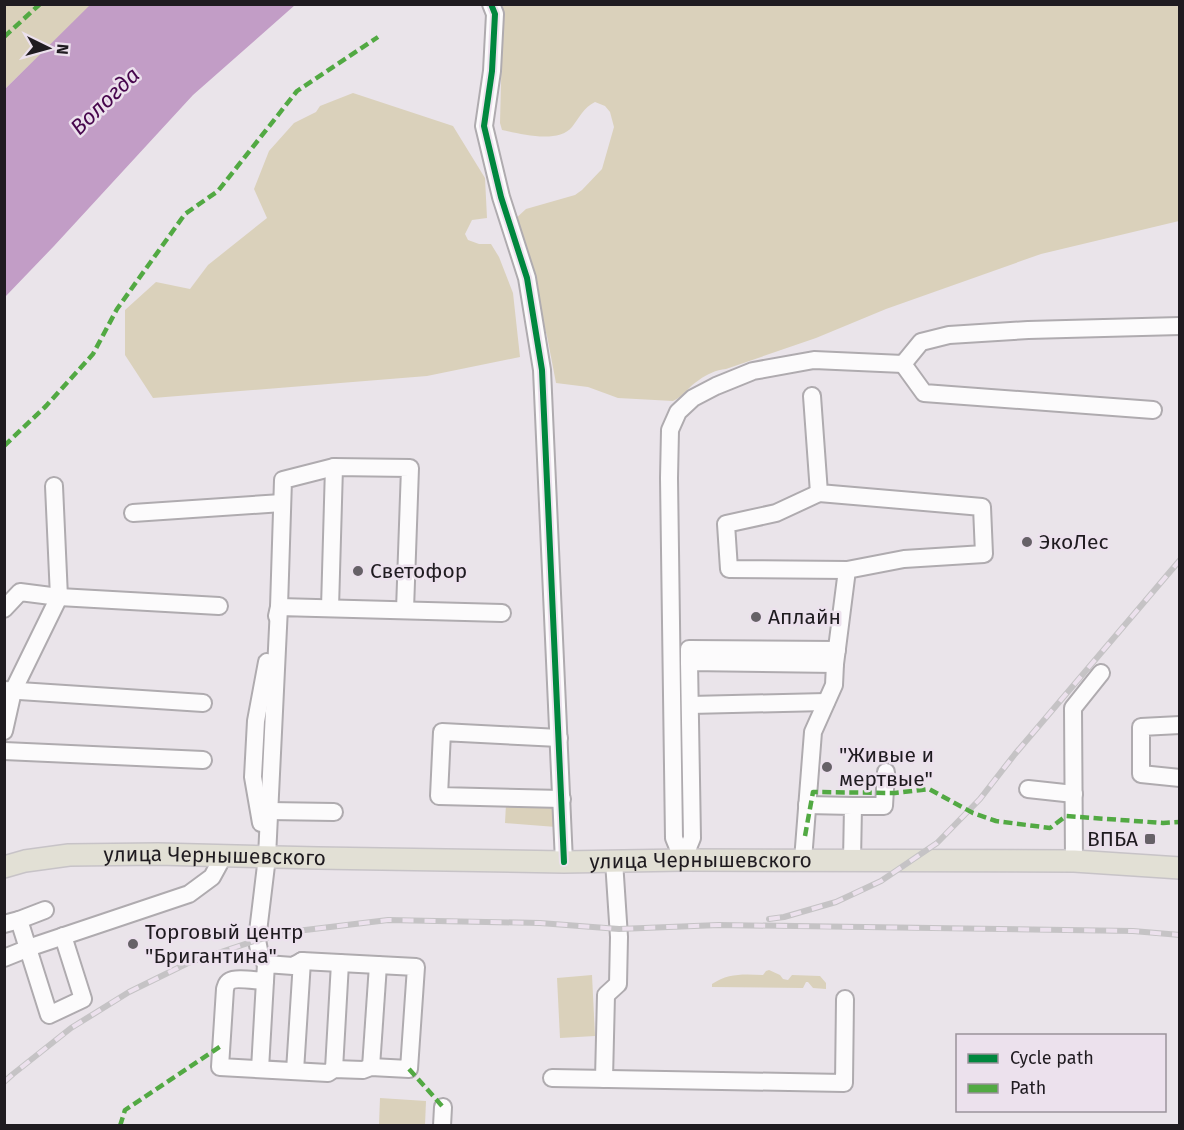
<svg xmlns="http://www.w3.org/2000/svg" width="1184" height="1130" font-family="'Fira Sans',sans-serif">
  <rect width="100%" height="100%" fill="#eae4ea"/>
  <!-- green -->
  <g fill="#dad1bb">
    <path d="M5,5H91L5,89Z"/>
    <path d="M503,5H1179V221L1041,254L886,309L816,338L726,369C716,370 707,374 699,380C689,386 684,396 673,401L618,398L588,387L556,383L547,336L513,221L526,209L575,195L582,190L602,169L614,127L610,112L605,106L595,102C584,107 579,118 572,127C558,144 521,134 502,130L500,123Z"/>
    <path d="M353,93L453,126L485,178L487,218L472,220L465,234L468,240L479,244H491L499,257L513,293L520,357L427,376L153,398L125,355V310L156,282L190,289L208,265L267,218L254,189L269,151L294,123L316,112L320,106Z"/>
    <path d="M506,804L558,807L556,827L505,823Z"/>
    <path d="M769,970L780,975L783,979L788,980L792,975L820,976L826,983V989L813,988L808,982H806L803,988L712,987V984C728,973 744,974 763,975L766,971Z"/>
    <path d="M592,975L595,1036L560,1038L557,978Z"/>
    <path d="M380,1098L426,1101L425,1125H379Z"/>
  </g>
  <!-- water -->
  <path fill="#c29dc6" d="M91,4L295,5L193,95L54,246L5,297V89Z"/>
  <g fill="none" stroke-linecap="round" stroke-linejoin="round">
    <!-- minor casing -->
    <g stroke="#afabaf" stroke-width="20">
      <g id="minor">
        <path d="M491,4L495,14L492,71L484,126L501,197L527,278L542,370L564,862"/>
        <path d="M903,364L924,393L1153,410"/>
        <path d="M819,493L776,513L726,524L729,569L847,570"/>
        <path d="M133,513L282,503"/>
        <path d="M330,608L334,467L410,468L405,610"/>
        <path d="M4,609L20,592L59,597L219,606"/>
        <path d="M277,616L279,607L283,480L334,467"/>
        <path d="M689,662V649L837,650"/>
        <path d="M4,690L203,703"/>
        <path d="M690,705L826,702"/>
        <path d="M1180,725L1141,727V774L1180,778"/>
        <path d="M4,731L13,691L59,597L54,486"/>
        <path d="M559,738L442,732L439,796L562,799"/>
        <path d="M4,751L203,760"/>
        <path d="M1028,789L1074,794"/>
        <path d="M807,805L853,806L852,861"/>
        <path d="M853,806H884L886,772"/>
        <path d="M269,811L334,812"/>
        <path d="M261,823L253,777L256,721L267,662"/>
        <path d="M683,860L674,838L669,478L670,430L678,412L693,398L716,386L753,371L814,360L903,364L921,342L949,335L1028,330L1180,326"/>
        <path d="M683,860L692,838L689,662L835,664"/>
        <path d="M803,860L813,732L834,685L835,664L847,570L904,559L984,554L982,507L819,493L812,396"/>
        <path d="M1074,861L1073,708L1101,673"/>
        <path d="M45,910L19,920L49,1015L83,999L63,936"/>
        <path d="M4,924L19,920"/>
        <path d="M4,958L34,946L189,894L212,877L224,855"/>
        <path d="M266,964L293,966L302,961L416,967L409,1069L371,1067L363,1070L334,1069L328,1073L220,1067L225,989C226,986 226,983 230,981C236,977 257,981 265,981L266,964L260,955L257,940L267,857L279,607L502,613"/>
        <path d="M371,1067L378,965"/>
        <path d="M260,1069L265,981"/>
        <path d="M334,1069L340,963"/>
        <path d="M295,1071L302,961"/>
        <path d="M552,1078L844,1083L845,999"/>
        <path d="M604,1079L606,995L618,984L619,937L614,861"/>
        <path d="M442,1126L443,1107"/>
      </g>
    </g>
    <!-- major casing -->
    <g stroke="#c7c3c7" stroke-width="24">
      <g id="major">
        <path id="s1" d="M4,867L25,861L69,855L158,854L318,858L564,862L683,860L1074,861L1180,868"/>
      </g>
    </g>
    <!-- minor -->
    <use href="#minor" stroke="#fcfbfc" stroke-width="16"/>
    <!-- major -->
    <use href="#major" stroke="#e2e0d5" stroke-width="21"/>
    <!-- rail casing -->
    <g stroke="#c5c3c5" stroke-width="6">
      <g id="rail">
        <path d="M769,919L784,917L836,902L881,881L937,843L980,799L1015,754L1180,560"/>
        <path d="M4,1082L13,1074L71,1028L129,992L188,963L257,940L297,931L388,920L540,923L619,929L719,925L1133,931L1180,935"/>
      </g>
    </g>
    <!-- rail -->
    <use href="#rail" stroke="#ece1ed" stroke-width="4" stroke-dasharray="11" stroke-linecap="butt"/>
    <!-- quiet -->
    <g stroke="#52a943" stroke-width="4.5" stroke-dasharray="9 4.5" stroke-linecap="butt">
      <path d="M4,37L40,4"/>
      <path d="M4,446L46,406L93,354L117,309L185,214L218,191L297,91L378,37"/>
      <path d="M805,836L813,792L895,793L929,789L973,813L996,821L1050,828L1066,816L1163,823L1180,822"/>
      <path d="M409,1069L443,1107"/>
      <path d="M120,1126L125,1110L221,1046"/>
    </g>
    <!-- cycleway casing -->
    <g stroke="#ece1ed" stroke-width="10">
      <path id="cycleway" d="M491,4L495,14L492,71L484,126L501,197L527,278L542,370L564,862"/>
    </g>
    <!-- cycleway -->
    <use href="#cycleway" stroke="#00873e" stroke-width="6"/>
  </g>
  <!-- markers -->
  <g fill="#666167" stroke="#ece1ed" stroke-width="2">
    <circle cx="1027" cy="542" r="6"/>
    <circle cx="358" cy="571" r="6"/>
    <circle cx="756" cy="617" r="6"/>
    <circle cx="827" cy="767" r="6"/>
    <rect x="1144" y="833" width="12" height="12" rx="3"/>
    <circle cx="133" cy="944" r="6"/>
  </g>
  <g text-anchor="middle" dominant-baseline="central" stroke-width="5" stroke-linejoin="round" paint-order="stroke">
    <!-- poi labels -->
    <g font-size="21" fill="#1f1b20" stroke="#ece1ed" text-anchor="start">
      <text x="1039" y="542">ЭкоЛес</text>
      <text x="370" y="571">Светофор</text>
      <text x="768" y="617">Аплайн</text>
      <text x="839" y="755">"Живые и<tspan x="839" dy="24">мертвые"</tspan></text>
      <text x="1138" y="839" text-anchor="end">ВПБА</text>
      <text x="145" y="932">Торговый центр<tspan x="145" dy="24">"Бригантина"</tspan></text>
    </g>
    <!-- street labels -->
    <g font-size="21" fill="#1f1b20" stroke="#ece1ed">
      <text stroke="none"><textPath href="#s1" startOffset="212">улица Чернышевского</textPath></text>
      <text stroke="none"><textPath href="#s1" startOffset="698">улица Чернышевского</textPath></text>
    </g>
    <!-- water labels -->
    <g font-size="22" font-style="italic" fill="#47064d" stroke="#ece1ed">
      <text transform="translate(105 101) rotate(-44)">Вологда</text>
    </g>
  </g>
  <!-- border -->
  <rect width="1184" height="1130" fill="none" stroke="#1f1b20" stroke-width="12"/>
  <!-- legend -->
  <rect x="956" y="1034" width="210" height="78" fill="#ece1ed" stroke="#9a929b" stroke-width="1.5"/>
  <rect x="968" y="1054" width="30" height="9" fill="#00873e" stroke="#9a929b" stroke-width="1.5"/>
  <text x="1010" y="1064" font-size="18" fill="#1f1b20">Cycle path</text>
  <rect x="968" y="1084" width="30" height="9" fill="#52a943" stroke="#9a929b" stroke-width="1.5"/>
  <text x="1010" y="1094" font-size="18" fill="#1f1b20">Path</text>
  <!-- north arrow -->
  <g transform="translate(48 48) rotate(95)" stroke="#ece1ed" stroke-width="4.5" paint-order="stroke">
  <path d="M0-4.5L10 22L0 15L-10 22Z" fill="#1f1b20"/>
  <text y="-9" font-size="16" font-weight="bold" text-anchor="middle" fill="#1f1b20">N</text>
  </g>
</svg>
